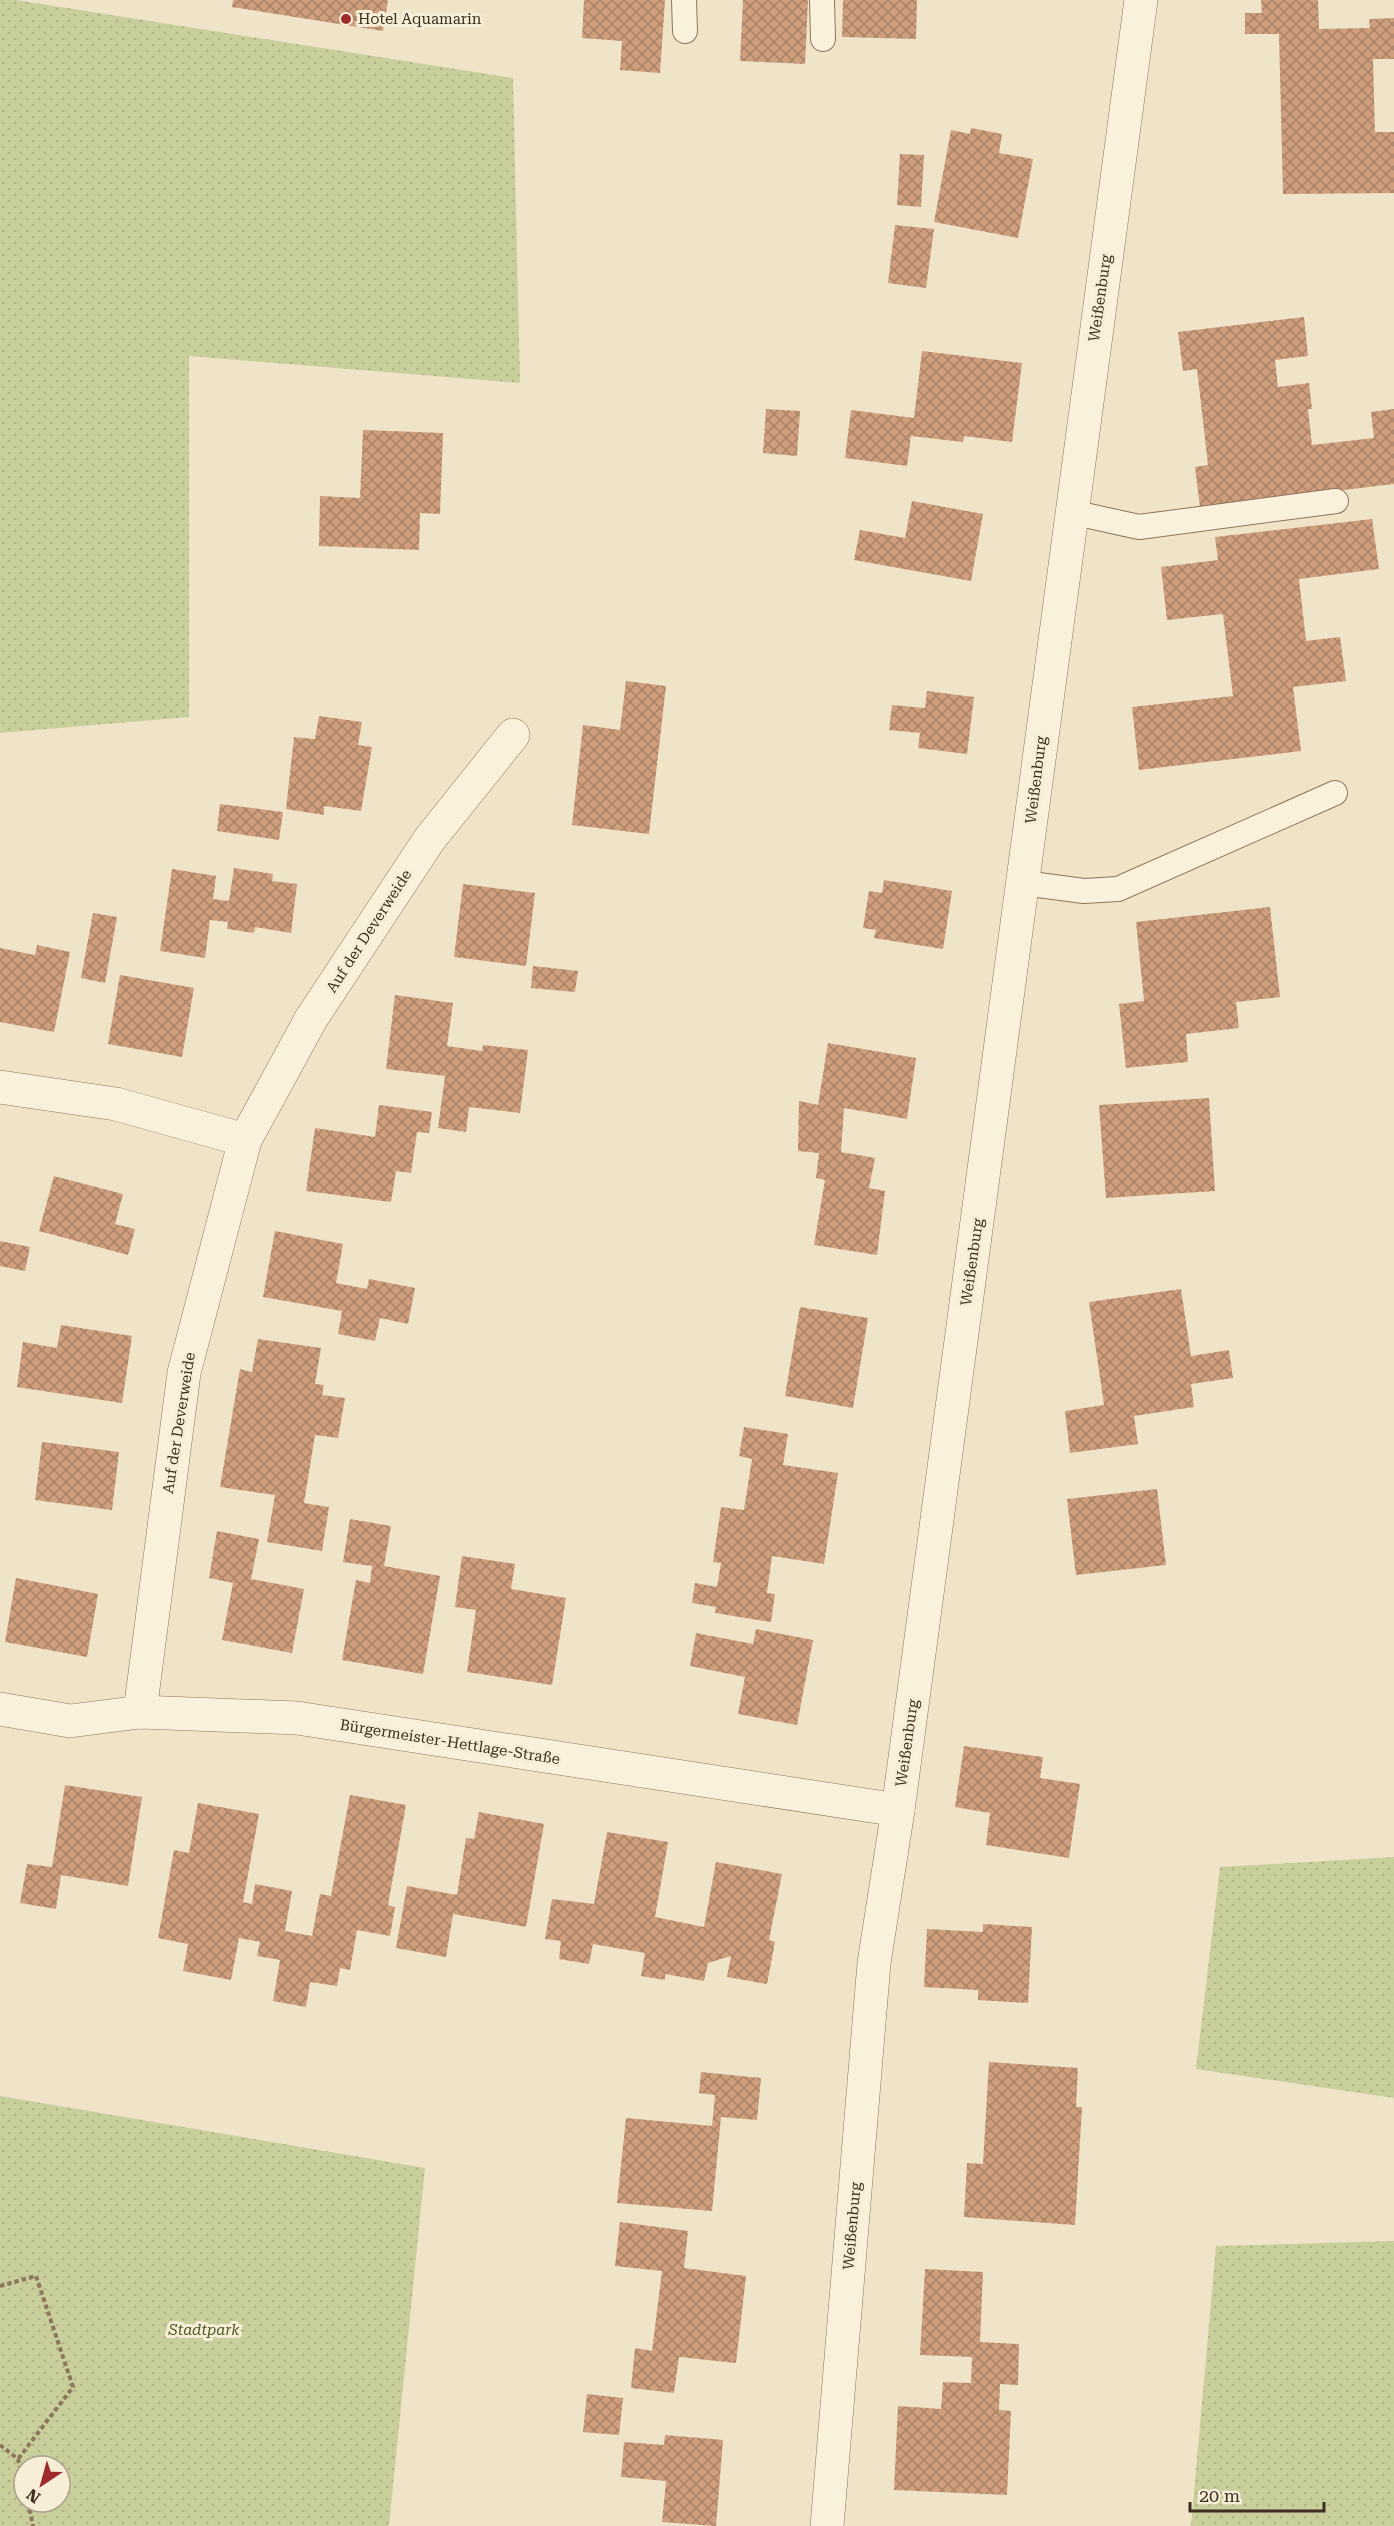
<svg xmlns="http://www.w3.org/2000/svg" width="1394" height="2526" font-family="'Roboto Serif',serif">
  <defs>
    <pattern id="grass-dots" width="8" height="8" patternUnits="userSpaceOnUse" patternTransform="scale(1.5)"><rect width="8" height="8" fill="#c9cf9b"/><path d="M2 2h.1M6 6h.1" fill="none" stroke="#aeb285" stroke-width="1.8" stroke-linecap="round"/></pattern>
    <pattern id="building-cross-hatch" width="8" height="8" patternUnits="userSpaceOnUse" patternTransform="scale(1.5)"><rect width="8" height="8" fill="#cf9f7d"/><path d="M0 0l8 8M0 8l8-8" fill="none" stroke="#a98266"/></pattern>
  </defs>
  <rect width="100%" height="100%" fill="#f0e4c8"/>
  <!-- grass -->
  <g fill="url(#grass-dots)" fill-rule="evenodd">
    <path d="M0,0H16L513,78L520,383L189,356V717L0,733Z"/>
    <path d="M1394,1857V2098L1196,2069L1220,1867Z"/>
    <path d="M0,2096L425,2168L389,2526H0ZM24,2466H60V2502H24Z"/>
    <path d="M1394,2241V2526H1191L1216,2246Z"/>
  </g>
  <!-- building -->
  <g fill="url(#building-cross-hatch)">
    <path d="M233,0H388L383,31L232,7Z"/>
    <path d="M584,0H665L660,73L620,70L622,41L582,38Z"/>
    <path d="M743,0H808L805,64L740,61Z"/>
    <path d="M843,0H917L916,39L842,37Z"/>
    <path d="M1261,0H1318L1319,29L1370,28L1369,19L1394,18V59H1373L1375,132H1394V193L1283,194L1279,34H1245V13H1262Z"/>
    <path d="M971,128L1002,134L999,153L1033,159L1018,238L934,222L951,130L970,134Z"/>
    <path d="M900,154L924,155L921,207L897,205Z"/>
    <path d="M895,225L934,229L926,288L888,283Z"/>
    <path d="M1304,317L1308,356L1275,360L1278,387L1309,383L1312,409H1308L1312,445L1374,438L1371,412L1394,409V484L1200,507L1195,467L1208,465L1197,369L1183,371L1178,332Z"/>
    <path d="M922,351L1022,363L1012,442L964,436L963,442L911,436L907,466L845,458L851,410L914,418Z"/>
    <path d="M766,409L800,411L797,456L763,453Z"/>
    <path d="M363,430L443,433L440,514L420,513L419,550L319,546L320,496L360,498Z"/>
    <path d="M912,501L983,514L971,581L854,560L860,530L905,538Z"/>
    <path d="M1372,519L1379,569L1299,579L1306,641L1340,637L1346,681L1293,687L1301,751L1139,770L1132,707L1233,696L1223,614L1167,620L1161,567L1218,560L1215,537Z"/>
    <path d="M626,681L666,686L649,834L572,825L583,725L620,730Z"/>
    <path d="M927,691L974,697L967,754L918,748L920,733L889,730L892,705L925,708Z"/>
    <path d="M319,716L362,722L358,745L372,747L361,811L324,806V815L286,809L294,737L315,739Z"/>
    <path d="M220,804L283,812L279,840L217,831Z"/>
    <path d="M234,868L273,874L272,881L297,884L291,933L255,927L254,933L227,929L228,922L210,920L205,958L160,951L172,869L216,876L213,899L229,901Z"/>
    <path d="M884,880L952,891L943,949L874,938L876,930L863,928L869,891L882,893Z"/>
    <path d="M463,884L535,893L526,966L454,957Z"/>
    <path d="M1270,907L1280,997L1236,1002L1239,1028L1186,1034L1188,1062L1126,1068L1119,1004L1144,1001L1136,922Z"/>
    <path d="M93,913L117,917L105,983L81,978Z"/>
    <path d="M37,945L70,952L54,1032L0,1022V948L35,955Z"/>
    <path d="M533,966L578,971L575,992L531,988Z"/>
    <path d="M120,975L194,988L182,1057L108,1044Z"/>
    <path d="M395,995L453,1003L447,1046L482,1051L483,1045L528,1050L520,1113L469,1107L466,1132L438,1128L445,1076L386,1069Z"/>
    <path d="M828,1043L916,1058L907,1119L844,1108L841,1152L875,1158L869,1188L885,1191L877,1255L814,1245L825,1180L816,1178L819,1153L798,1151L799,1101L818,1105Z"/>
    <path d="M1209,1098L1215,1191L1106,1198L1099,1105Z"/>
    <path d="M379,1105L432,1112L429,1133L417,1132L411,1173L396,1171L391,1202L306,1191L315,1128L375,1137Z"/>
    <path d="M54,1176L123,1194L115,1224L135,1229L128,1255L39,1231Z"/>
    <path d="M275,1231L343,1244L336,1283L367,1289L369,1279L415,1288L408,1324L380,1318L375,1341L338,1334L342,1311L263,1297Z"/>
    <path d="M0,1241L30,1247L25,1271L0,1266Z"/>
    <path d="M1181,1289L1191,1356L1229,1350L1233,1378L1191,1384L1194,1407L1134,1416L1138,1444L1070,1453L1065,1411L1104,1405L1089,1302Z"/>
    <path d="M800,1307L868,1318L853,1408L785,1396Z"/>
    <path d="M61,1325L132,1336L122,1403L17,1387L23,1342L57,1348Z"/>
    <path d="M258,1339L321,1348L315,1384L324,1385L322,1395L345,1398L338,1438L315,1435L304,1503L329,1507L322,1551L267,1542L275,1495L220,1487L240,1369L252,1372Z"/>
    <path d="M744,1427L788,1434L783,1465L838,1473L824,1564L772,1556L767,1593L775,1594L771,1622L715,1613L716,1607L692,1603L695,1583L717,1587L721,1563L713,1562L721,1507L744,1510L752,1459L739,1456Z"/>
    <path d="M42,1442L119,1452L112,1510L35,1500Z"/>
    <path d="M1157,1489L1166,1565L1076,1575L1067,1499Z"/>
    <path d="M350,1519L391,1526L384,1566L440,1576L423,1674L342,1660L356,1580L370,1583L372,1566L343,1562Z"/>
    <path d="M217,1531L259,1539L251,1579L304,1589L292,1653L222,1640L233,1583L209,1578Z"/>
    <path d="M462,1556L515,1564L511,1589L566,1598L552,1685L467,1672L476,1610L455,1607Z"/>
    <path d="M16,1578L98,1594L87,1657L5,1642Z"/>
    <path d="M756,1629L813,1640L797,1725L738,1714L745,1677L690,1666L696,1633L753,1644Z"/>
    <path d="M964,1746L1043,1757L1040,1778L1080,1784L1069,1858L986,1845L990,1813L955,1807Z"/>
    <path d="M65,1785L142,1797L128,1886L61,1875L56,1909L20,1903L27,1864L52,1867Z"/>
    <path d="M350,1795L406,1805L388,1905L395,1907L390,1936L357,1930L350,1970L340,1968L337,1986L310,1982L306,2007L273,2001L280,1960L257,1956L260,1942L239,1938L231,1980L183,1971L188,1944L158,1938L174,1850L189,1853L198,1803L259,1814L243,1902L252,1904L255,1884L292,1891L285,1931L312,1936L320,1894L331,1896Z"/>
    <path d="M479,1812L544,1824L526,1927L453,1914L446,1957L396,1948L407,1886L457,1895L466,1838L474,1839Z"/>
    <path d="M607,1832L668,1842L655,1917L704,1927L716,1862L782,1874L769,1940L775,1942L767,1984L727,1977L731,1956L708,1963L704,1981L665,1974V1980L641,1976L645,1953L593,1944L589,1964L559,1959L561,1941L545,1939L552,1899L594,1904Z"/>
    <path d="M983,1924L1032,1927L1028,2003L978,2000V1990L924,1987L927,1929L983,1932Z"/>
    <path d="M989,2062L1078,2068L1076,2107H1082L1075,2225L964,2217L967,2163L983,2164Z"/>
    <path d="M701,2072L761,2078L757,2120L721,2117L712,2211L617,2203L626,2118L712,2126L715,2095L699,2093Z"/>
    <path d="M620,2222L688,2231L684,2268L746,2276L736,2363L679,2357L674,2393L631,2388L635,2348L652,2351L662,2271L615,2266Z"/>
    <path d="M925,2269L983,2272L980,2342L1019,2344L1018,2385L1000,2384L999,2410L1011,2411L1007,2495L894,2490L898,2406L941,2409L943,2382L971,2383L972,2357L920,2355Z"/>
    <path d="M587,2394L623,2398L619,2435L583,2432Z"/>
    <path d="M665,2435L723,2440L716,2526L662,2522L666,2481L621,2477L624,2442L664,2445Z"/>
  </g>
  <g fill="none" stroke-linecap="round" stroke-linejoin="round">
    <!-- lane casing -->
    <g stroke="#8d765c" stroke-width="26">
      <g id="lane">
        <path d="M684,0L685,31"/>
        <path d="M822,0L823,39"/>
        <path d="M1071,512L1139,527L1336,501"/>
        <path d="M1023,883L1084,891L1118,889L1335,793"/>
      </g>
    </g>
    <!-- street casing -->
    <g stroke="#8d765c" stroke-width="34">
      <g id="street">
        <path d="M0,1087L116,1104L245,1140"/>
        <path d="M0,1709L70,1721L140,1712L297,1718L898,1810"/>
        <path d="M140,1712L184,1373L245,1140L311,1019L429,840L513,735"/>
        <path d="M827,2526L874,1963L898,1810L1141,0"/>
      </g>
    </g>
    <!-- path -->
    <g stroke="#8d765c" stroke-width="4" stroke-dasharray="4.5 3" stroke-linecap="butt">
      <path d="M0,2286L36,2276L73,2387L18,2459"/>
      <path d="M0,2445L18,2459L24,2484"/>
      <path d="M28,2502L33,2526"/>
    </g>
    <!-- lane -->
    <use href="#lane" stroke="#faf1dc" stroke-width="24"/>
    <!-- street -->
    <use href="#street" stroke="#faf1dc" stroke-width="33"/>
  </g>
  <!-- markers -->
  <circle fill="#9e2a2b" stroke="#f7eed8" stroke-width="2" cx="346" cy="19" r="6"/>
  <g text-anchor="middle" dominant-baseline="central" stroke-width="6" stroke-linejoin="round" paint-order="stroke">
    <!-- poi labels -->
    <g font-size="15" fill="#3d2e20" stroke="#f7eed8" text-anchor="start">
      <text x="358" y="19">Hotel Aquamarin</text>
    </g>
    <!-- street labels -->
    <g font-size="15" fill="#3d2e20" stroke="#f7eed8">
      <text transform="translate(1100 298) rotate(-82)">Weißenburg</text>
      <text transform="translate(1036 780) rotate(-83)">Weißenburg</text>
      <text transform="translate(369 931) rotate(-57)">Auf der Deverweide</text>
      <text transform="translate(972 1262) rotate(-82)">Weißenburg</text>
      <text transform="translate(179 1423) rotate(-81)">Auf der Deverweide</text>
      <text transform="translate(450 1742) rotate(9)">Bürgermeister-Hettlage-Straße</text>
      <text transform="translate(907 1743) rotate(-82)">Weißenburg</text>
      <text transform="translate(852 2226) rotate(-85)">Weißenburg</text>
    </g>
    <!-- park labels -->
    <g font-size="15" font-style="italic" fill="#4d5a26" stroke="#f7eed8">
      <text x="204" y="2330">Stadtpark</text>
    </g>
  </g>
  <!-- north arrow -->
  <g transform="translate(42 2484) rotate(216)"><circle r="28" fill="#f7eed8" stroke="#ada18e" stroke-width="1.5"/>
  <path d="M0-4.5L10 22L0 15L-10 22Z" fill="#9e2a2b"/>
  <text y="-9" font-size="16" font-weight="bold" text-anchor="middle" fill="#3d2e20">N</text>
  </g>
  <!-- scale -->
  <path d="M1190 2502v9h134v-9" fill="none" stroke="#3d2e20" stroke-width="3"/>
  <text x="1199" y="2502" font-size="18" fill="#3d2e20" stroke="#f7eed8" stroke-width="4.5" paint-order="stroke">20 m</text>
</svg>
